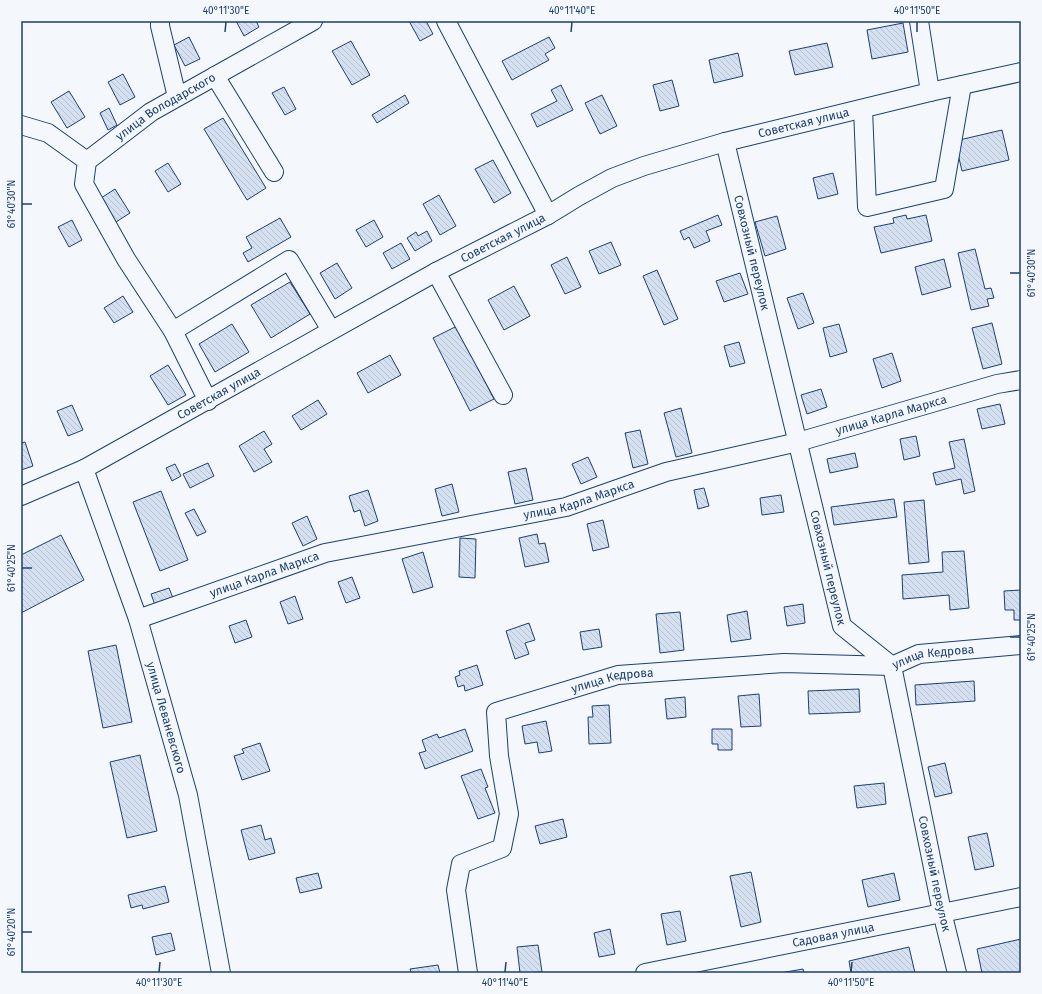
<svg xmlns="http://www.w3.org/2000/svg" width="1042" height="994" font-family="'Fira Sans',sans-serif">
  <defs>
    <pattern id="building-back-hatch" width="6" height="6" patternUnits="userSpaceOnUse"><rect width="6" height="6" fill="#d5e0f0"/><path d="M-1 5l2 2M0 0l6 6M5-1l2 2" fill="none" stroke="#b6c1d1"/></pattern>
  </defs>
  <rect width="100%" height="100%" fill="#f4f7fb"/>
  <!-- building -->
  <g fill="url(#building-back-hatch)" stroke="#1d3f73">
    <path d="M236,21H256L259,27L244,36Z"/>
    <path d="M409,21H426L433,34L420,41Z"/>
    <path d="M903,23L908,52L872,59L867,30Z"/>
    <path d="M189,37L200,59L185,66L174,45Z"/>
    <path d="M549,37L555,48L545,54L549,60L512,80L502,61Z"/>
    <path d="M351,41L370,75L352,85L332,51Z"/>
    <path d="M827,43L833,67L795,75L789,51Z"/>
    <path d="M738,53L743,76L714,83L709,60Z"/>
    <path d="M123,74L135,97L120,105L108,82Z"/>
    <path d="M672,80L679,106L660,111L653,85Z"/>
    <path d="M561,85L573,110L537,127L531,114L557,101L551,90Z"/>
    <path d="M284,87L296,109L285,115L272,93Z"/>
    <path d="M69,91L85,117L67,128L51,102Z"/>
    <path d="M405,95L409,103L377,123L372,115Z"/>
    <path d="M602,95L617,126L600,134L585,103Z"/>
    <path d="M109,108L117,125L108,130L100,113Z"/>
    <path d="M223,118L266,188L247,200L204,129Z"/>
    <path d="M1002,130L1009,160L962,171L955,141Z"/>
    <path d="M493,160L511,193L494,203L475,169Z"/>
    <path d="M168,163L181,184L168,192L155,171Z"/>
    <path d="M833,173L838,194L818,199L813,178Z"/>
    <path d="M115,189L130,213L116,222L101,198Z"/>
    <path d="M439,195L456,226L440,235L423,204Z"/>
    <path d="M718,215L722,225L706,231L710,241L694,248L689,237L684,240L680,231Z"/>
    <path d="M906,215L907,219L926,215L932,241L881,253L874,227L894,223L893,218Z"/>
    <path d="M777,216L786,249L765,256L755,222Z"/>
    <path d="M280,218L291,237L248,262L243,253L252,248L246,237Z"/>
    <path d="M72,220L82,240L69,247L58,227Z"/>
    <path d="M374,220L383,237L366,247L356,230Z"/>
    <path d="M427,231L432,241L415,251L407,238L416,232L418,236Z"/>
    <path d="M611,242L621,265L599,274L589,251Z"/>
    <path d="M401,243L410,259L392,269L383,253Z"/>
    <path d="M975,249L985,289L991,288L994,298L987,299L989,306L971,310L958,253Z"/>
    <path d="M567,257L581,287L565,294L551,265Z"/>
    <path d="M944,259L951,287L922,295L915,267Z"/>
    <path d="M337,263L352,288L335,299L320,273Z"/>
    <path d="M657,270L678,319L664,325L643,276Z"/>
    <path d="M740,273L748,294L724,302L716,281Z"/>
    <path d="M290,282L310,314L271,338L251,305Z"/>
    <path d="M514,286L530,316L504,330L488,300Z"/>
    <path d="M803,293L814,323L798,329L787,298Z"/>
    <path d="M123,296L133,312L114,323L104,308Z"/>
    <path d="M992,323L1002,364L983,369L972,328Z"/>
    <path d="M232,324L249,352L215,372L199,344Z"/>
    <path d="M839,324L847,352L830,357L823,328Z"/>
    <path d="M457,326L494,399L470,411L433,338Z"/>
    <path d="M739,342L745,363L730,367L724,346Z"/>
    <path d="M892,353L901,381L882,388L873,359Z"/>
    <path d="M390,355L401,375L368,393L357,373Z"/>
    <path d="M168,365L186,395L168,405L150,376Z"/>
    <path d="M821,389L827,407L807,414L801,395Z"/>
    <path d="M318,400L327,414L301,430L292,416Z"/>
    <path d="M1000,404L1005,424L982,429L977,409Z"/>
    <path d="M72,405L83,430L68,436L57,411Z"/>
    <path d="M681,408L692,453L676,457L664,413Z"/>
    <path d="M640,430L648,464L633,468L625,433Z"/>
    <path d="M264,431L272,444L264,449L272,462L254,472L239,446Z"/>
    <path d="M916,436L920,456L904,460L900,439Z"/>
    <path d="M964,439L975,491L964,494L961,479L936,485L933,473L955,468L949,442Z"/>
    <path d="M25,442L33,466L21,470V443Z"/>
    <path d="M855,453L858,467L830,473L827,459Z"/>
    <path d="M588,457L597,477L581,484L572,464Z"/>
    <path d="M208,463L214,476L190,488L183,474Z"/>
    <path d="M175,464L181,476L172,481L166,468Z"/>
    <path d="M526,468L533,500L515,504L508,472Z"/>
    <path d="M452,484L459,512L442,516L435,489Z"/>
    <path d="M704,488L709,506L698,509L694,490Z"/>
    <path d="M368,490L378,521L365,526L360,510L354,512L349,496Z"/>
    <path d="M161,491L188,560L160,571L133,502Z"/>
    <path d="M781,495L784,512L762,515L760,498Z"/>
    <path d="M894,499L897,517L834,525L831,507Z"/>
    <path d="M924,500L929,562L909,564L904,502Z"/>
    <path d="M194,509L206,532L197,536L185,513Z"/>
    <path d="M307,516L317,539L303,546L292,523Z"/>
    <path d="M603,520L609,547L593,551L587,524Z"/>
    <path d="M537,534L539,544L545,543L549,562L525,567L519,538Z"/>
    <path d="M61,535L84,580L21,613V555Z"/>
    <path d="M460,538L476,539L475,578L459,577Z"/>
    <path d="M964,551L969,608L950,610L949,595L903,599L902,575L943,572L942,552Z"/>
    <path d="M423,552L433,587L413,593L402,559Z"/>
    <path d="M352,577L360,598L346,603L338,582Z"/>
    <path d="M169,588L173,598L155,605L151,594Z"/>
    <path d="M1021,590V620H1014V610H1005L1004,591Z"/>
    <path d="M295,596L303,619L288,624L280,602Z"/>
    <path d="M803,604L805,623L787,626L784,607Z"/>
    <path d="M747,611L751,639L731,642L727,615Z"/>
    <path d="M680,612L684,650L660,653L656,614Z"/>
    <path d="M246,620L252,637L235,643L229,626Z"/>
    <path d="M529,623L535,640L525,643L529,654L515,659L506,631Z"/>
    <path d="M599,629L602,647L583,650L580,632Z"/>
    <path d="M116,645L132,722L103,728L88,651Z"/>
    <path d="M477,665L483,685L465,691L464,685L458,687L455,677L460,675L459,671Z"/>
    <path d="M974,681L975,701L916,705L915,685Z"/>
    <path d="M859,689L860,712L809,714L808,691Z"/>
    <path d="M759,694L761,726L741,727L738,696Z"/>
    <path d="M685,697L686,717L667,719L665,699Z"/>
    <path d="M609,705L611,743L589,744L588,717H593L592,706Z"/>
    <path d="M546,721L552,751L539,753L537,742L525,744L522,726Z"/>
    <path d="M465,729L473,751L425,769L419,753L426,751L422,740L437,734L439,738Z"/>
    <path d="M712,729H732V750H718V744H712Z"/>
    <path d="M260,743L270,771L242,780L234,756L244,753L242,749Z"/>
    <path d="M140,755L157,831L127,838L110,762Z"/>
    <path d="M945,763L952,793L935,797L928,767Z"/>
    <path d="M481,769L488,787L485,788L495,813L478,819L461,776Z"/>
    <path d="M884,783L886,804L857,808L854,786Z"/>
    <path d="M563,819L567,837L540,844L535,826Z"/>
    <path d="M261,825L265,840L271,838L275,853L249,860L241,830Z"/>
    <path d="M987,833L994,866L975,870L968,837Z"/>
    <path d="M751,872L761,922L741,927L730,876Z"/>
    <path d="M318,873L322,888L300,893L296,878Z"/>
    <path d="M894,873L900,900L868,907L862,880Z"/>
    <path d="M165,886L169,902L143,909L142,905L131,908L128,895Z"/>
    <path d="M680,911L686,941L667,945L661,914Z"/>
    <path d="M610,929L615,954L599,957L594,933Z"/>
    <path d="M171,933L175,950L156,955L152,937Z"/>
    <path d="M1021,939V973H982L977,949Z"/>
    <path d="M538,945L542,972L520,973L517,947Z"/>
    <path d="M909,947L915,973H851L849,961Z"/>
    <path d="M438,965L440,973H411L410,969Z"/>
    <path d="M803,969L804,973H780Z"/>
  </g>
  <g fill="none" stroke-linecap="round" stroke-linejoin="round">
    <!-- minor casing -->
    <g stroke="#1d3f73" stroke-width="20">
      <g id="minor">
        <path d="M160,21V26L177,97"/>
        <path d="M446,21L548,215"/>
        <path d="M919,21L930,92"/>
        <path d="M215,76L274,172"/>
        <path d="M863,109L867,207L944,189L962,85"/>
        <path id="s1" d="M21,125L48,133L87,161L151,112L313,21"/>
        <path id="s2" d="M725,142L842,626L892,666L942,912L957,973"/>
        <path d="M87,161L84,184L126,259L173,331L208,401"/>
        <path d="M436,272L503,395"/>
        <path d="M173,331L289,260L331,330"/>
        <path id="s3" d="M84,469L138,619L188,795L221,973"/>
        <path id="s4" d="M21,496L84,469L436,272L548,215L579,196L612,178L644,166L725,142L930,92L1021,72"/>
        <path id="s5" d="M138,619L325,553L566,507L666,472L798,442L997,384L1021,380"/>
        <path id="s6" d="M468,973L456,890L461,864L502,848L509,814L499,756L496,712L618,675L784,663L892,666L919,654L1021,645"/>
        <path id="s7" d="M645,973L1021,897"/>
      </g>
    </g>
    <!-- minor -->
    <use href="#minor" stroke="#f4f7fb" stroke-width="18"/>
  </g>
  <!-- ticks -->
  <path fill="none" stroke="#1d3f73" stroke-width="1.5" d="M225,32L226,22M571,32L572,22M917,32V22M22,204H32M1010,273H1020M22,568H32M1010,637H1020M22,932H32M159,972L160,962M505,972L506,962M851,972L852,962"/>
  <g text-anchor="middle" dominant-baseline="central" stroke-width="3" stroke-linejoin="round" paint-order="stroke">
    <!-- street labels -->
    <g font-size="12" fill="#1d3f73" stroke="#f4f7fb">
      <text stroke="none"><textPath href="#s1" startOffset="172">улица Володарского</textPath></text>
      <text stroke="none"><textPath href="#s4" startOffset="871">Советская улица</textPath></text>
      <text stroke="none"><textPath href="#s4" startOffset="547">Советская улица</textPath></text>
      <text stroke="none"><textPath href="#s2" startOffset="114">Совхозный переулок</textPath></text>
      <text stroke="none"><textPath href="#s4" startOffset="223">Советская улица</textPath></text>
      <text stroke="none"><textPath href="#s5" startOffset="782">улица Карла Маркса</textPath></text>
      <text stroke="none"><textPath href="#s5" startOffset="458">улица Карла Маркса</textPath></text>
      <text stroke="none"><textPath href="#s2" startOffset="438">Совхозный переулок</textPath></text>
      <text stroke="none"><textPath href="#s5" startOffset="134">улица Карла Маркса</textPath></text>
      <text stroke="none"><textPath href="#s6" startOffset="737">улица Кедрова</textPath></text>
      <text stroke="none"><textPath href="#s6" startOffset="413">улица Кедрова</textPath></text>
      <text stroke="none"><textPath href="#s3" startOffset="262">улица Леваневского</textPath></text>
      <text stroke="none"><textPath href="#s2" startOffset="774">Совхозный переулок</textPath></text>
      <text stroke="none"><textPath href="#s7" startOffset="192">Садовая улица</textPath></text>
    </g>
  </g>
  <!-- border -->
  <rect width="1042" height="994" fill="none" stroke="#f4f7fb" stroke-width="44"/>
  <rect x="22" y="22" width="998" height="950" fill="none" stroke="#1d3f73" stroke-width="1.5"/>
  <g font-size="10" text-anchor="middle" fill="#1d3f73">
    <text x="226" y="14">40°11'30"E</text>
    <text x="572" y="14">40°11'40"E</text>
    <text x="917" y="14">40°11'50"E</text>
    <text transform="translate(11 204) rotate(-90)" y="4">61°40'30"N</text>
    <text transform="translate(1031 273) rotate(-90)" y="4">61°40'30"N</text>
    <text transform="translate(11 568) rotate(-90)" y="4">61°40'25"N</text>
    <text transform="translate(1031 637) rotate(-90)" y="4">61°40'25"N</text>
    <text transform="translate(11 932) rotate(-90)" y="4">61°40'20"N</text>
    <text x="159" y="986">40°11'30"E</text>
    <text x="505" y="986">40°11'40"E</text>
    <text x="851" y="986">40°11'50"E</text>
  </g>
</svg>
